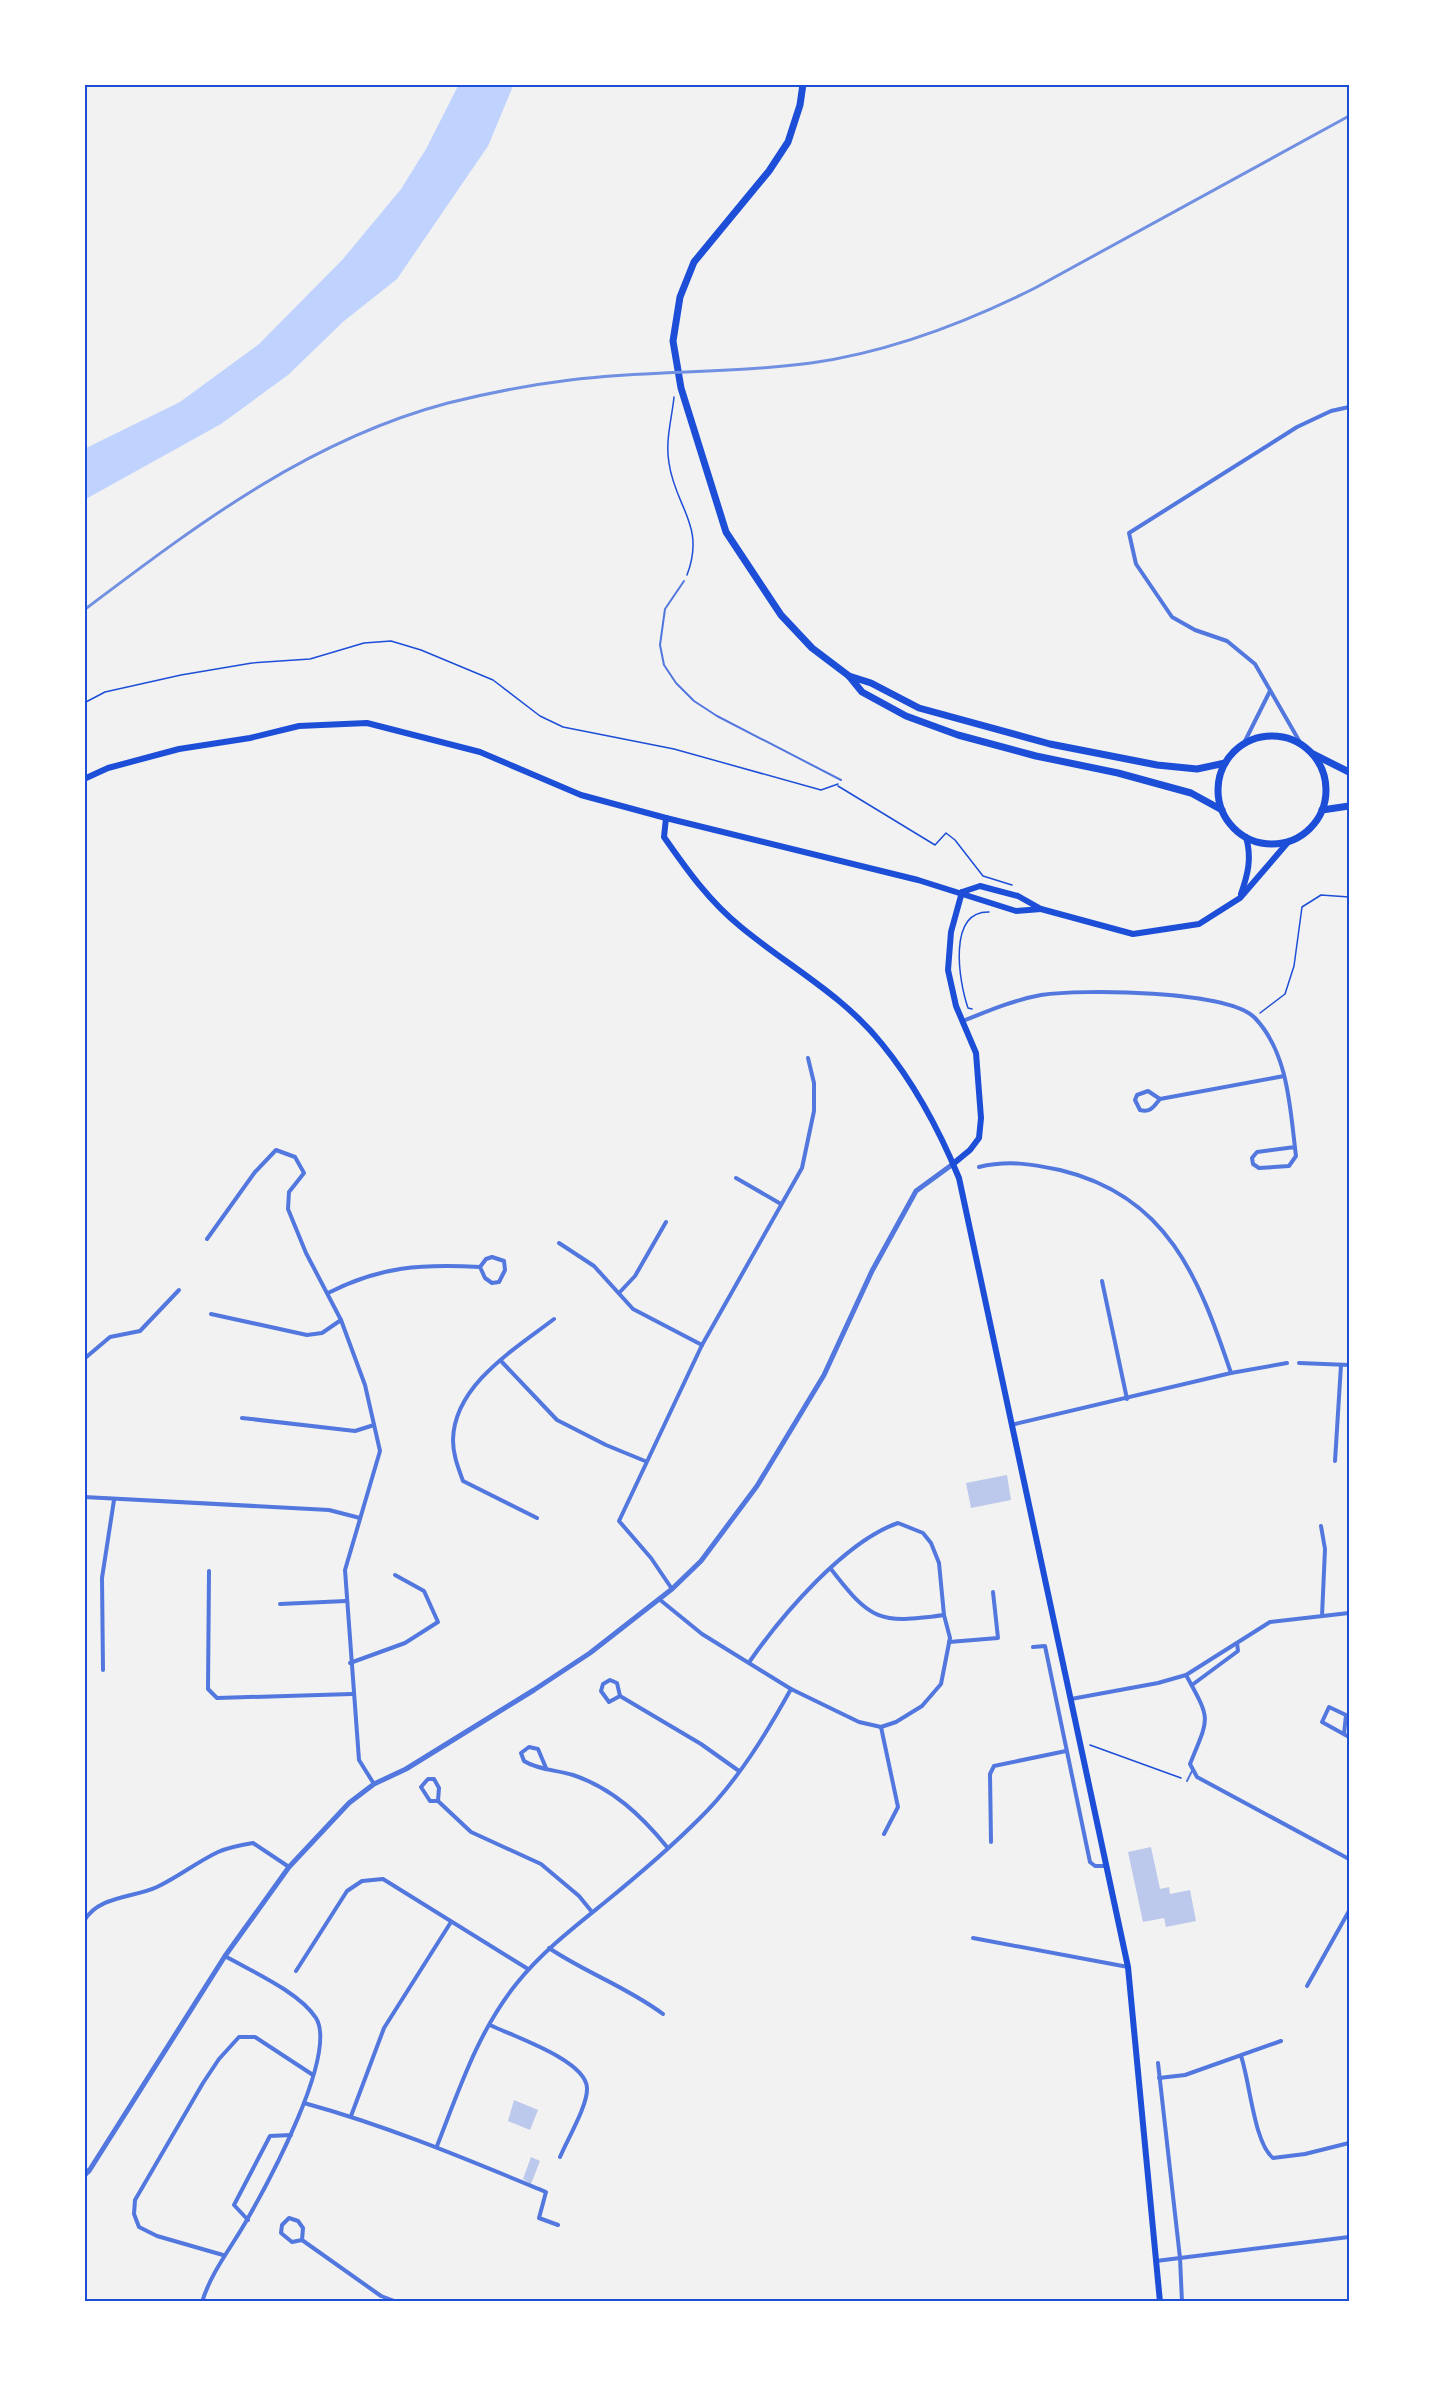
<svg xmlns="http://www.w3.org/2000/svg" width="1433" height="2386" font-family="Lato,sans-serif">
  <rect width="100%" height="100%" fill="#f2f2f2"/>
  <!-- water -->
  <path fill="#bfd3fe" d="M459,84H513V86L488,146L397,279L344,321L288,375L221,424L84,500V449L180,402L259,344L343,259L401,189L426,149Z"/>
  <!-- building -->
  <g fill="#bdc9ec">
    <path d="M1007,1475L1011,1500L971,1508L966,1483Z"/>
    <path d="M1151,1847L1160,1889L1169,1887L1170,1894L1190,1890L1196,1921L1166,1927L1164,1918L1143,1922L1128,1852Z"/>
    <path d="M514,2100L538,2110L530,2130L508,2121Z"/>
    <path d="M531,2157L540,2161L531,2184L523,2179Z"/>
  </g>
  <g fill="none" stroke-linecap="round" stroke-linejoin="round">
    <!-- path -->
    <g stroke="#1d4ed8" stroke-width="1.5">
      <path d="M674,397C672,418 665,441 669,463C675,507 706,525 687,575"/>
      <path d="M84,703L105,692L181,675L252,663L310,659L364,643L391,641L421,650L493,680L540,716L563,727L674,749L821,790L838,784"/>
      <path d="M838,786L935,845L946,833L955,840L983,876L1012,885"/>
      <path d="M972,1009L968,1008C959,982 947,911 989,912"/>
      <path d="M1260,1013L1285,994L1294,966L1302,907L1321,895L1349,897"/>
      <path d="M1090,1745L1181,1778"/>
    </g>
    <!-- service -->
    <g stroke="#5277de" stroke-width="2">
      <path d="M684,581L665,609L660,645L664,665L676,683L694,701L717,716L841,780"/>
      <path d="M1187,1781L1192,1771"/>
    </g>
    <!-- minor -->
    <g stroke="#5277de" stroke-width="4">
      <path d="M1244,743L1270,691"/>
      <path d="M1301,744L1255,664L1227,641L1195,630L1172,617L1136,564L1129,533L1297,427L1331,411L1349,407"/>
      <path d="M963,1021C988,1011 1014,1000 1041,995C1081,989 1228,990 1255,1018C1289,1054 1290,1110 1296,1156L1289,1166L1259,1168L1253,1164L1252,1158L1257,1152L1295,1147"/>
      <path d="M1160,1099L1148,1091L1137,1095L1135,1100L1140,1110C1151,1113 1154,1106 1160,1099L1284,1076"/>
      <path d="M979,1167C1008,1160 1031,1164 1060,1170C1168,1196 1199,1278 1231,1373"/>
      <path d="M736,1178L781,1204"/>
      <path d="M207,1239L255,1172L276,1150L295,1157L304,1173L289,1192L288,1209L306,1253L341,1320L365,1385L380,1451L345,1570L359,1760L374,1784"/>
      <path d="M559,1243L594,1266L633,1309L702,1345"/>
      <path d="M1102,1281L1127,1399"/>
      <path d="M328,1293C381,1266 421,1264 480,1267L486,1259L492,1257L504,1261L505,1270L499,1282L492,1283L485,1278L480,1267"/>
      <path d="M619,1293L635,1276L666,1222"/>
      <path d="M211,1314L307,1335L322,1333L341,1320"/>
      <path d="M84,1359L110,1337L140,1331L179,1290"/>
      <path d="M501,1361L557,1420L606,1445L645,1461"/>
      <path d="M1299,1363L1349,1365"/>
      <path d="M242,1418L355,1431L374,1425"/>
      <path d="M1011,1425L1231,1373L1287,1363"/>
      <path d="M1335,1461L1341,1365"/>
      <path d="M84,1497L329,1510L360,1518"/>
      <path d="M537,1518L463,1481C458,1467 453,1455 453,1440C454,1385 515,1349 554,1319"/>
      <path d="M1321,1526L1325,1549L1322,1616"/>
      <path d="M831,1569C871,1621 879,1624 944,1615"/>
      <path d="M209,1571L208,1689L217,1698L352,1694"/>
      <path d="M672,1589L651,1558L619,1521L702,1345L802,1168L814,1111V1083L808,1058"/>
      <path d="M659,1599L702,1634L791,1689L859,1722L881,1727L896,1722L922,1706L941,1684L950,1638L944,1615L939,1563L931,1543L923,1533L898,1523C845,1541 782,1615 750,1661"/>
      <path d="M280,1604L346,1601"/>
      <path d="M949,1642L998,1638L993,1592"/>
      <path d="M1033,1647L1045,1646L1090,1862L1095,1866H1106"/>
      <path d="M350,1663L405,1643L438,1622L424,1591L395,1575"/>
      <path d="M103,1670L102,1578L114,1500"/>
      <path d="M1186,1675C1211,1721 1210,1715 1190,1764L1197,1777L1349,1859"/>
      <path d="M1192,1685L1238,1651L1237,1643"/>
      <path d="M620,1696L617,1683L610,1680L603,1684L601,1691L609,1702L620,1696L701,1744L739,1771"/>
      <path d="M1071,1699L1158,1683L1186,1675L1270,1622L1349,1613"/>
      <path d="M881,1727L898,1807L884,1834"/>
      <path d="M1344,1734L1346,1715L1329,1707L1322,1722L1349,1737"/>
      <path d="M546,1768L538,1749L529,1747L521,1753L524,1761C538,1770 557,1770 573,1775C612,1788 641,1815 667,1847"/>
      <path d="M438,1801L439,1788L434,1779H428L421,1787L430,1801H438L471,1832L541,1864L579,1896L592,1912"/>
      <path d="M991,1842L990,1774L994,1766L1066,1751"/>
      <path d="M84,1921C98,1896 133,1898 157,1887C178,1877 197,1862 218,1852C229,1847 241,1845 253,1843L289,1867"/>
      <path d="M973,1938L1128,1967"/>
      <path d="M549,1948C586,1973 627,1987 663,2014"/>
      <path d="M296,1971L347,1891L362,1881L383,1879L528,1969"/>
      <path d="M1307,1986L1349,1911"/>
      <path d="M490,2025C512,2036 586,2060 587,2088C588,2105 567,2140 560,2157"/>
      <path d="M1241,2056C1250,2082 1254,2143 1273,2158L1305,2154L1349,2143"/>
      <path d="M1158,2063L1180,2258L1182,2302"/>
      <path d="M1159,2078L1185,2075L1281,2041"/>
      <path d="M304,2103C388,2126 466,2159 546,2192L539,2218L558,2225"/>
      <path d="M351,2116L384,2028L451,1922"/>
      <path d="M437,2146C459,2090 478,2031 517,1983C542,1952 573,1928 604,1903C636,1877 670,1848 699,1819C737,1782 766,1734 791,1689"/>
      <path d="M84,2169L89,2171L84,2177"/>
      <path d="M248,2220L234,2205L270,2136L291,2135"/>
      <path d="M302,2240L303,2228L298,2221L289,2218L282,2225L281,2233L292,2242L302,2240L381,2296L397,2302"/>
      <path d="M223,2255L157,2236L139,2227L134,2214L135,2200L203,2083L219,2059L239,2037H255L313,2075"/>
      <path d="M1156,2261L1349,2237"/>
      <path d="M202,2302C212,2270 232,2247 248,2218C268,2183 338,2054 316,2018C299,1992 253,1972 225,1956"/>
      <path d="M456,2302H458"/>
    </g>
    <!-- tertiary -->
    <path stroke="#5277de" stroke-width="5" d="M89,2171L225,1956L289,1867L349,1803L374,1784L406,1769L534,1690L590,1653L672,1589L701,1561L757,1486L824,1375L872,1271L916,1191L953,1164"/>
    <!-- secondary -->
    <g stroke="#1d4ed8" stroke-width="6">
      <path d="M84,779L108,768L179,749L250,738L299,726L367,723L480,752L581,795L666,818L918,880L1016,911L1041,909"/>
      <path d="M666,818L664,837C687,870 709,901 741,927C788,966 843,995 882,1044C914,1083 940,1132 959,1178L1128,1967L1160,2302"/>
      <path d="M962,892L980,886L1018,896L1041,909L1133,934L1199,924L1240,898L1289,841"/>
      <path d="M1241,894C1248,874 1252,858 1246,837"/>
      <path d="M953,1164L970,1150L979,1138L981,1118L976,1053L956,1006L948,970L951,932L962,892"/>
    </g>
    <!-- primary -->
    <g stroke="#1d4ed8" stroke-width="7">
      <path d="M803,84L800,105L788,142L769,171L694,262L680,297L673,341L681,388L726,532L781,615L812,648L849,676L862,692L906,716L958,735L1036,756L1118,773L1191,793L1222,810"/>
      <path d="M849,676L871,683L919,708L1050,744L1157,765L1197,769L1225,763"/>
      <circle cx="1272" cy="790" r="54"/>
      <path d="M1313,754L1349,772"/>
      <path d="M1322,810L1349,806"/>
    </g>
    <!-- rail -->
    <path stroke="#7290e2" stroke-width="3" d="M84,610C197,525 308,440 448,403C488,393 529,385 570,380C650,370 731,374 811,363C889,352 965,323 1035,288L1349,116"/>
  </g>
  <!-- border -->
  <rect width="1433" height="2386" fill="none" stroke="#ffffff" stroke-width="171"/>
  <rect x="86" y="86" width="1262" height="2214" fill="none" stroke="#1d4ed8" stroke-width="2"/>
</svg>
